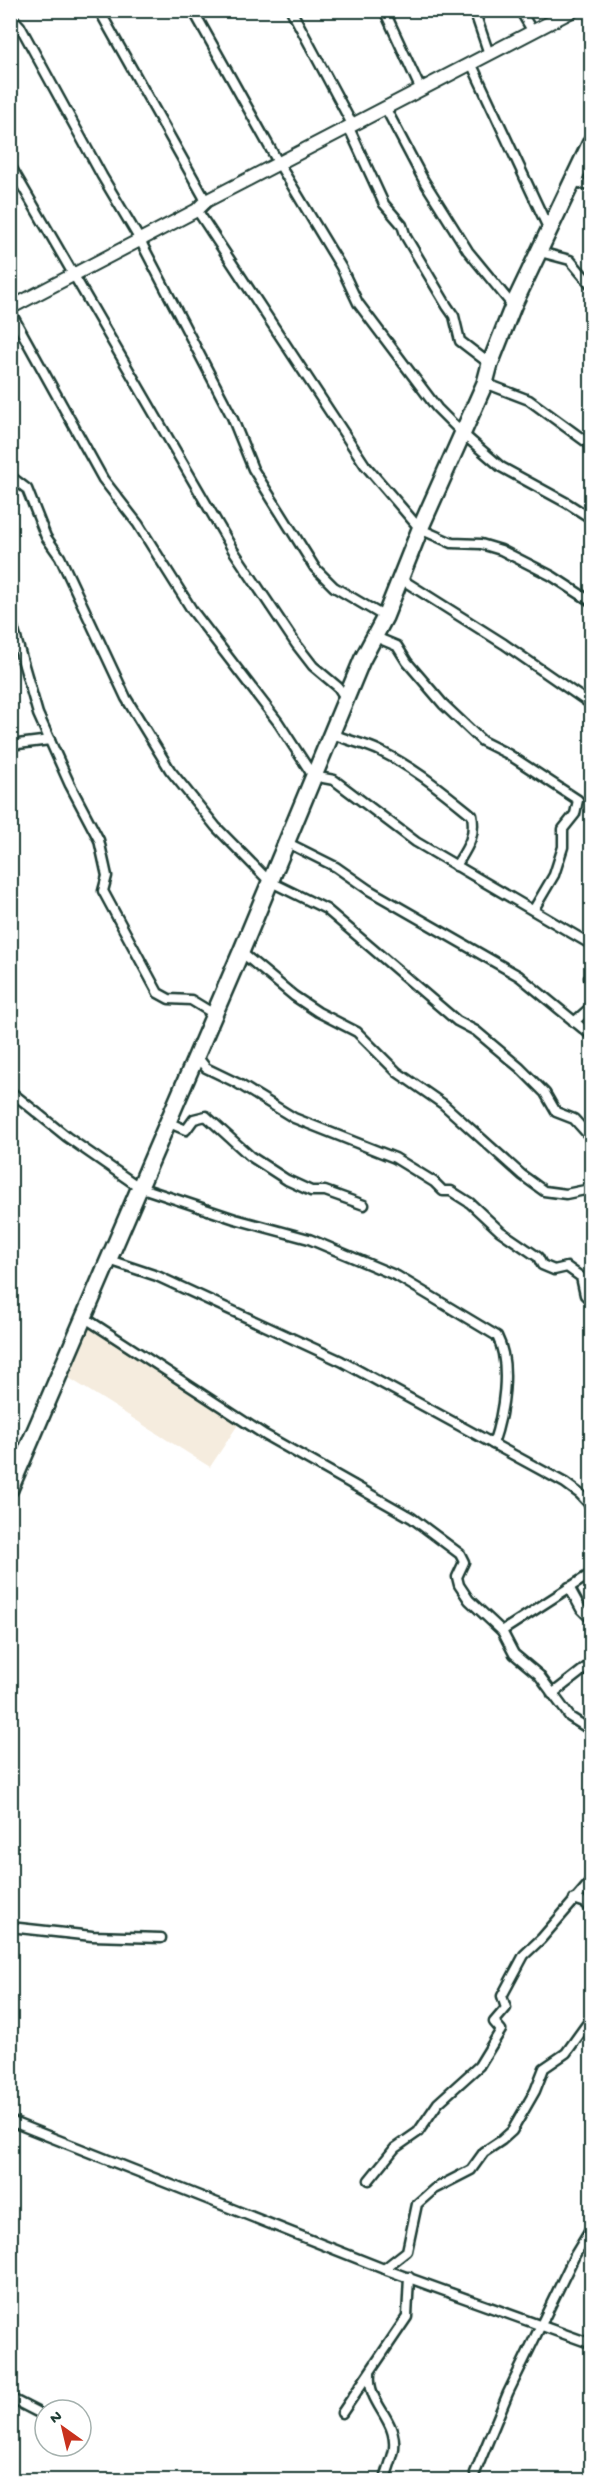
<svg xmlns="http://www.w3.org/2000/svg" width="602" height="2491" font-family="'Gochi Hand',sans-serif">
  <rect width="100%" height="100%" fill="#fff"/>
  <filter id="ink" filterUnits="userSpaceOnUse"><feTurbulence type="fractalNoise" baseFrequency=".0167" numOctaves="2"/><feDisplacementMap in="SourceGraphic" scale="12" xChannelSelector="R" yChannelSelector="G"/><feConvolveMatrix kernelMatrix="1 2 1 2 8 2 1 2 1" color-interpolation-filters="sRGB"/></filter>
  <g filter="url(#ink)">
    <!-- built -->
    <path fill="#f5ecde" d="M90,1324L241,1420L210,1467L66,1376Z"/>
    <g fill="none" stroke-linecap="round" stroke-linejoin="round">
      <!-- street casing -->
      <g stroke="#1f3d34" stroke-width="13">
        <g id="street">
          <path d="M99,10L206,201"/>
          <path d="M193,10L279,164L341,267L358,303L437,408L463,434L501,467L567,503L592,519"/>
          <path d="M291,10L353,126"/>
          <path d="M384,10L421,90"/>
          <path d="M474,10L489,54"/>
          <path d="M520,10L533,32"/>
          <path d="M10,15L20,26L102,176L140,240L232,417L253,469L315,568L334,587L385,617"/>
          <path d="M472,65L549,230"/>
          <path d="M386,109L424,181L468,251L513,306"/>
          <path d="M349,128L384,204L402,225L406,237L447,306L454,316L460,341L490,364"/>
          <path d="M10,165L233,550L296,644L313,666L338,687L346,699"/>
          <path d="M573,181L592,187"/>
          <path d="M197,210L365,465L420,529L452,543L481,544L501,550L552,576L592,602"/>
          <path d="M540,252L570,260L592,286"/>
          <path d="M10,311L103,479L138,524L192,610L278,722L313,776L334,780L416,842L592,945"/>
          <path d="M485,383L529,400L592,446"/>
          <path d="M10,476L27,489L46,537L60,557L126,698L170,770L216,827L269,881L326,909L457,1021L476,1031L520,1068L545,1093L556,1112L574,1119L592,1139"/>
          <path d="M401,579L504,644L592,705"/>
          <path d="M10,617L38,714L70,785L99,840L107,876L103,891L158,993L169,999L191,1000L214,1014"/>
          <path d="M373,636L397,646L407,662L443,704L482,741L508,754L578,800L575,814L563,829V847L554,875L534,909"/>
          <path d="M331,733C347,741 364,743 380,751C415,768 442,791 472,815C476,837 467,848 456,866"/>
          <path d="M10,745L50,740"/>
          <path d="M286,842L336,867L369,890L519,976L592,1036"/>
          <path d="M241,952L294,996L318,1012L357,1032L397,1072L443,1104L522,1175L544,1191L566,1194L585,1190L592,1185"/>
          <path d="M592,977L589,978L592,986"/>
          <path d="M574,1022L592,1006"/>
          <path d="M196,1055L206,1068L237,1083L294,1118L395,1158L434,1182L443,1191H451L470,1203L500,1231L538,1257L542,1265L554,1270L567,1267L581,1277L585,1295L592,1302"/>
          <path d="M10,1091L67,1137L139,1187"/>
          <path d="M167,1122L186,1130L194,1119L206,1116L250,1156L287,1180L311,1191H325L364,1205"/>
          <path d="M139,1187L235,1219L309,1239L397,1276L497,1336C512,1365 503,1415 493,1444"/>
          <path d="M109,1260L157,1276L341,1361L565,1483L580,1494L592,1507"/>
          <path d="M85,1318L265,1435L412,1518L460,1554L464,1562L457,1577L459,1585L469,1600L502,1631L514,1654L539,1675L570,1717L592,1731"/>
          <path d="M569,1587L581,1609L592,1620"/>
          <path d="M502,1631L592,1573"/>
          <path d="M552,1694L592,1663"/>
          <path d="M574,1899L586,1903L592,1911"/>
          <path d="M10,1927L92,1936L161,1938"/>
          <path d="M10,2121L384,2269L592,2344"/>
          <path d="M369,2180L395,2148L418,2132L438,2103L479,2066L501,2030L494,2022L506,2008L502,1996L524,1955L541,1939L592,1880"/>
          <path d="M384,2269L407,2251L417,2204L434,2189L471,2170L484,2152L502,2140L512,2131L535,2091L544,2068L566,2053L592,2017"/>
          <path d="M370,2374C367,2404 397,2418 394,2449C393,2457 387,2471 385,2480"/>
          <path d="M10,2398L45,2416"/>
          <path d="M342,2413L407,2317L409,2277"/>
          <path d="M475,2473L508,2393L575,2255L592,2227"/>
        </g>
      </g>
      <!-- secondary casing -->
      <g stroke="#1f3d34" stroke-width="16">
        <path id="secondary" d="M10,308L197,210L206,201L574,10"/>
      </g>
      <!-- highway casing -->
      <g stroke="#1f3d34" stroke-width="20">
        <path id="highway" d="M10,1489L241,952L362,660L385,617L420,529L485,383L490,364L513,306L592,140"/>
      </g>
      <!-- street -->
      <use href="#street" stroke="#fff" stroke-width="8"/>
      <!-- secondary -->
      <use href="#secondary" stroke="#fff" stroke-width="12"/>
      <!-- highway -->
      <use href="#highway" stroke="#fff" stroke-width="15"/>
    </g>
  </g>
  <!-- margin -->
  <rect width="602" height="2491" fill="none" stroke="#fff" stroke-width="36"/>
  <rect x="18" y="18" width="566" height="2455" fill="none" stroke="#1f3d34" stroke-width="2" filter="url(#ink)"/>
  <!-- north arrow -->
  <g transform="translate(63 2428) rotate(326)"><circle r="28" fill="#ffffff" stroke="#a5b1ae" stroke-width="1.5"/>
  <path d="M0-4.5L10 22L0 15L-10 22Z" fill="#c8321e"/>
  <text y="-9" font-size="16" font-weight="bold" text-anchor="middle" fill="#1f3d34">N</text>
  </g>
</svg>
